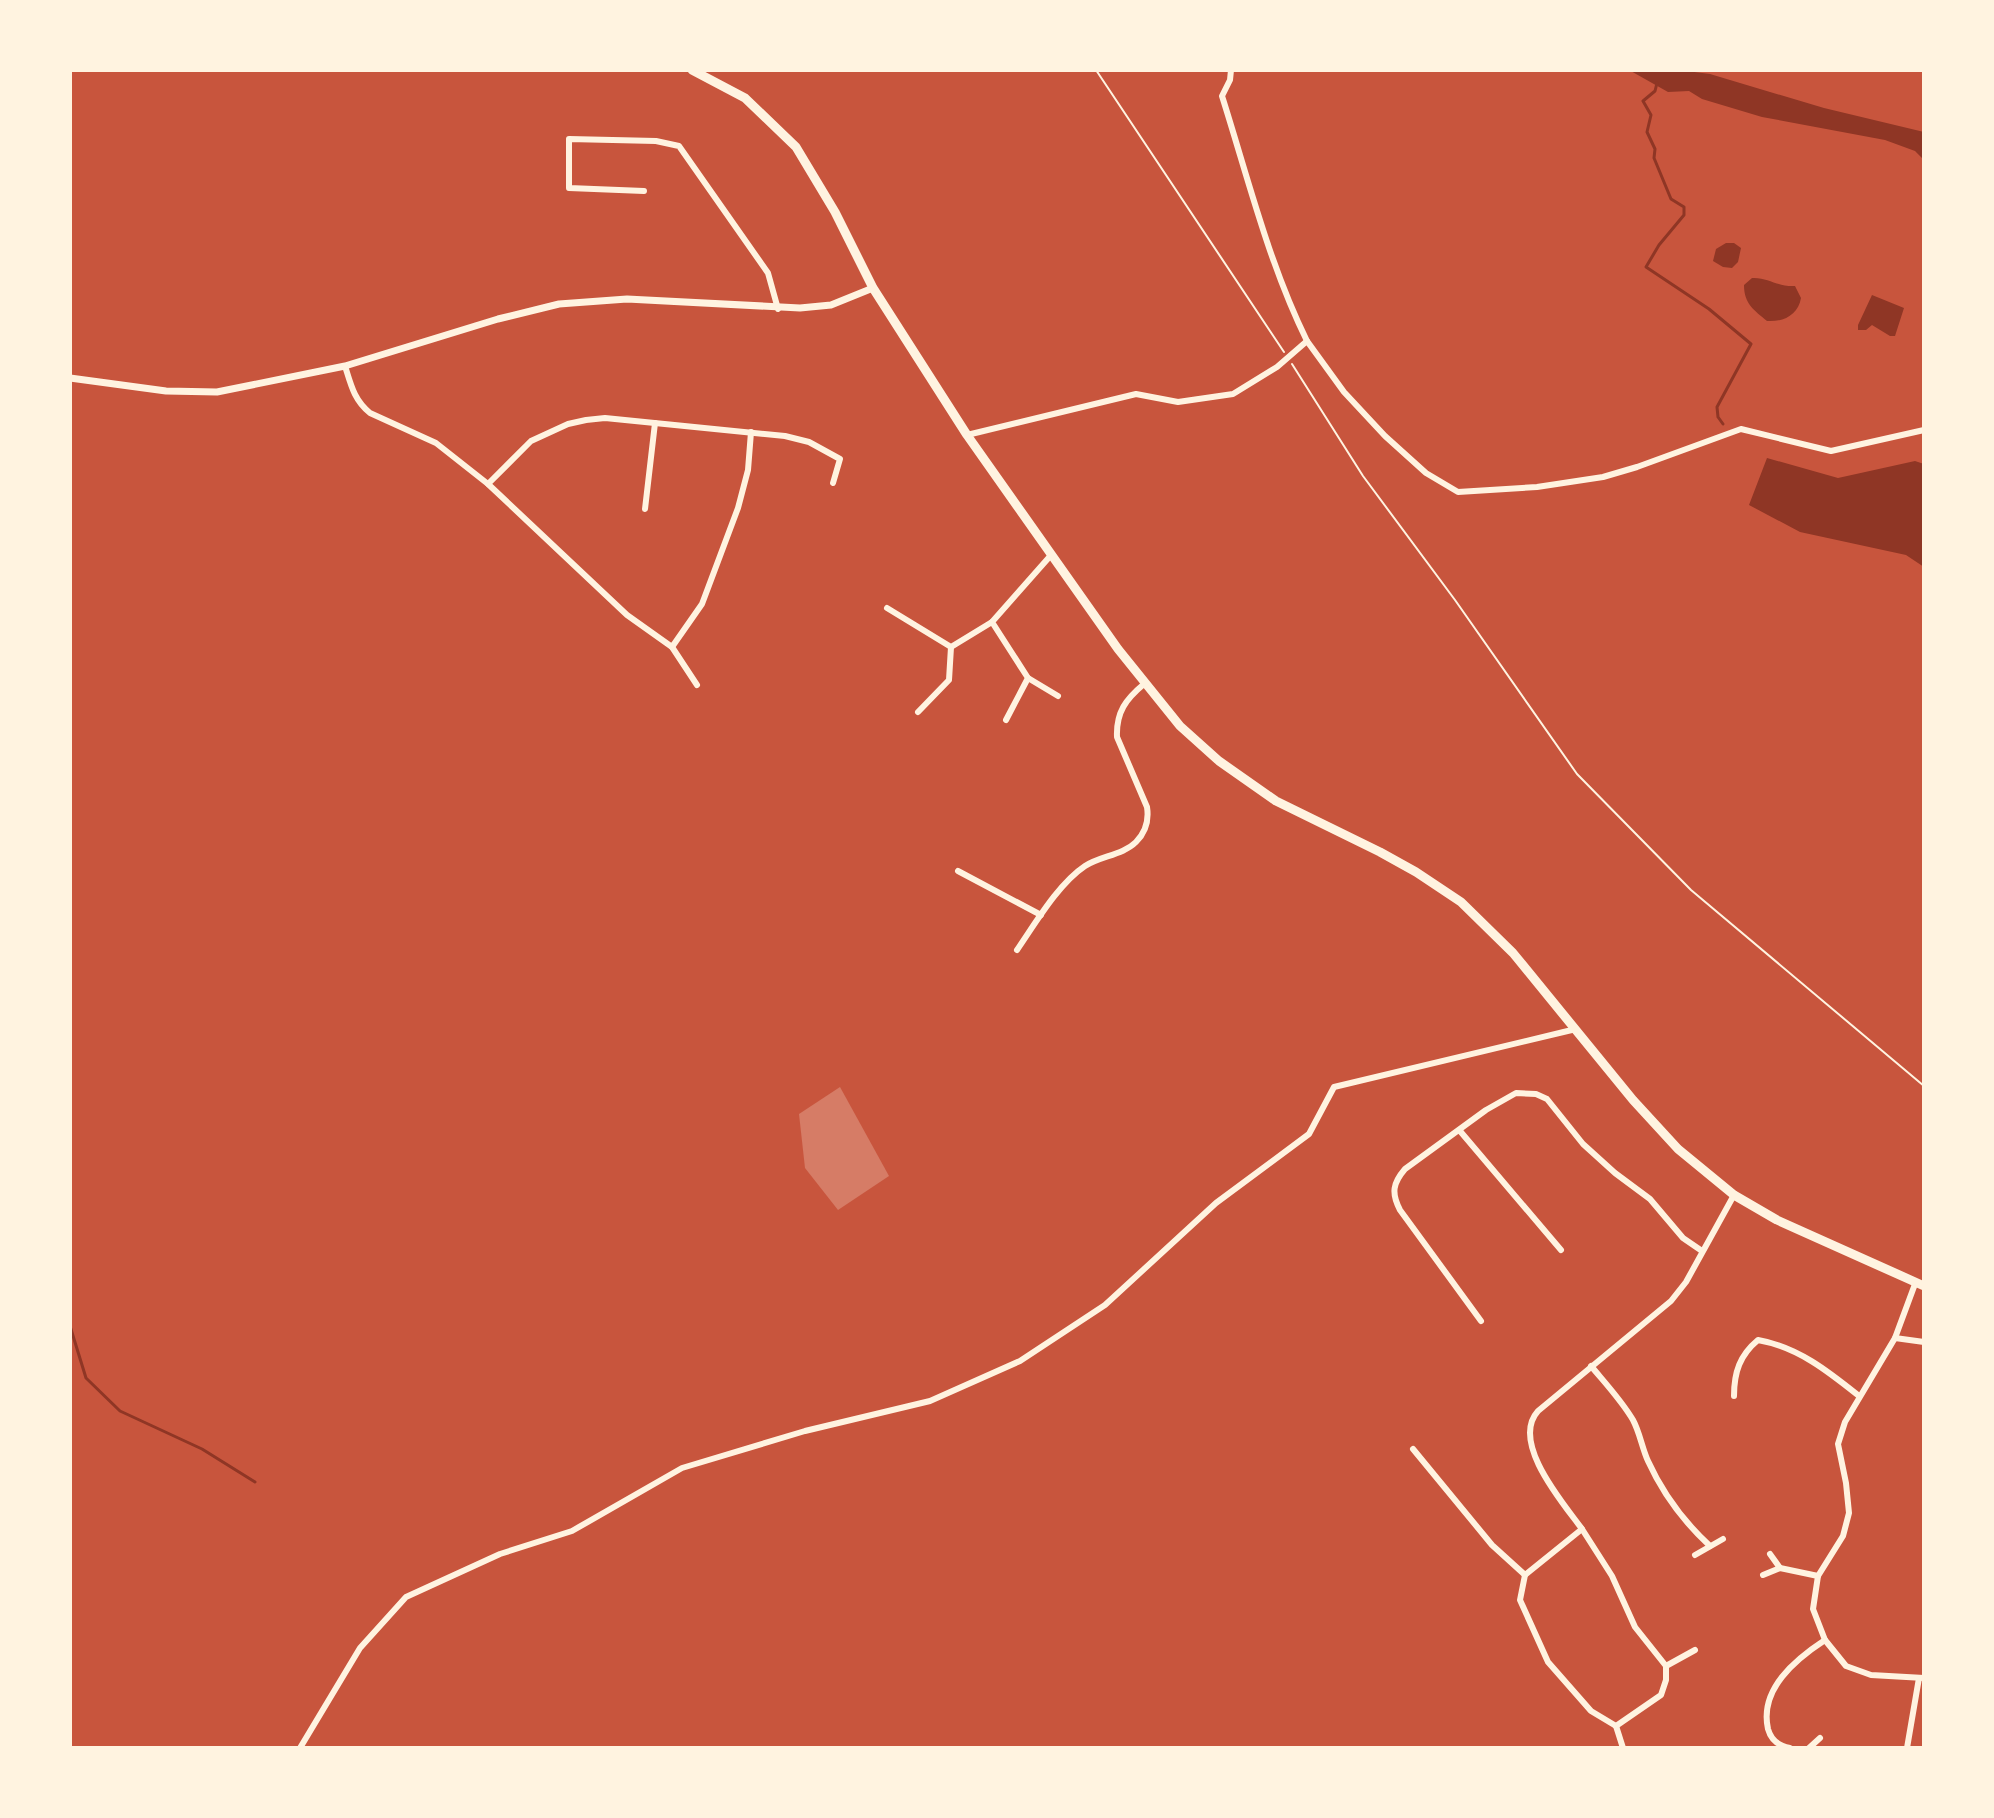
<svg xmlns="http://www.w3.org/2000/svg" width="1994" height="1818" font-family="'Source Sans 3',sans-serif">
  <rect width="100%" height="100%" fill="#c8553d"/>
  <!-- water -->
  <g fill="#8f3625">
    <path d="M1629,70H1679L1710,74L1824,108L1924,132V160L1915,151L1885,140L1762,117L1702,99L1689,91L1668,92Z"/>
    <path d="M1726,243H1734L1741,248L1738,262L1732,268L1723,267L1713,261L1716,249Z"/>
    <path d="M1752,278C1768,277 1777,287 1795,286L1801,298C1798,315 1784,322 1767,321C1754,310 1744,304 1744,285Z"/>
    <path d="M1872,295L1904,308L1895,336H1890L1872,325L1866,330H1858V325Z"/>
    <path d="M1767,458L1838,478L1915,461L1924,464V567L1906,555L1800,532L1749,505Z"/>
  </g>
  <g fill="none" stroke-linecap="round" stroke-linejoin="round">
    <!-- stream -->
    <g stroke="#8f3625" stroke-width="3">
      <path d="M1657,83L1655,91L1643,101L1651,115L1647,132L1655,149L1654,158L1671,199L1684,207V215L1659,245L1646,267L1709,309L1751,344L1717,407L1718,417L1723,424"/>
      <path d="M70,1326L86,1378L120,1411L202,1449L255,1482"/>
    </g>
  </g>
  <!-- building -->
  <path fill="#d67c66" d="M840,1087L889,1176L838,1210L805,1168L799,1114Z"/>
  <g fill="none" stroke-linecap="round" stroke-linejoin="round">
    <!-- path -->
    <g stroke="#fff3e0" stroke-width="2">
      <path d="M1096,70L1284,352"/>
      <path d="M1292,364L1363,476L1455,600L1577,774L1691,890L1924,1086"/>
    </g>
    <!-- minor -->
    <g stroke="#fff3e0" stroke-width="6">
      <path d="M1231,70L1230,80L1222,96C1248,178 1269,264 1307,341"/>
      <path d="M644,191L569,188V139L656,141L679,146L768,273L778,309"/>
      <path d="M345,366C351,385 354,400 370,413L436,443L488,484L627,615L672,647L702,604L738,508L748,470L751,432"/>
      <path d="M967,435L1136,394L1178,402L1233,394L1277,367L1307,341L1344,392L1385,436L1426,473L1458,492L1537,487L1603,477L1637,467L1741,429L1831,451L1924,430"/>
      <path d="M488,484L531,441L568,424L586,420L605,418L785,436L809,442L840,459L833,483"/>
      <path d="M645,509L655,423"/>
      <path d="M887,608L951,647L992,622"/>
      <path d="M672,647L697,685"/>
      <path d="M1028,678L1058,696"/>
      <path d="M918,712L949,680L951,647"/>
      <path d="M1006,720L1028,678L992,622L1052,554"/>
      <path d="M958,871L1041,915"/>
      <path d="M1017,950C1035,924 1058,884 1085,866C1100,856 1123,855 1136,842C1146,832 1149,820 1147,807L1117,737C1116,712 1126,699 1144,684"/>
      <path d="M1460,1131L1561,1250"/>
      <path d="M1481,1321L1400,1210C1391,1193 1393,1183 1405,1169L1486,1110L1516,1093L1536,1094L1547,1099L1583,1144L1615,1173L1650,1199L1683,1238L1702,1251"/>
      <path d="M1895,1338L1924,1342"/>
      <path d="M1591,1366C1606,1384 1622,1401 1633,1420C1640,1433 1642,1448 1648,1461C1663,1494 1684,1522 1710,1546"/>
      <path d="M1734,1396C1734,1372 1740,1355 1758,1340C1798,1347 1829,1372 1859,1396"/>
      <path d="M1413,1449L1492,1545L1525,1575"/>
      <path d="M1582,1529L1612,1576L1635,1627L1666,1666V1680L1661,1695L1616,1726"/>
      <path d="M1770,1554L1780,1568"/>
      <path d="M1695,1555L1723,1539"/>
      <path d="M1763,1575L1780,1568L1818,1576L1813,1609L1825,1640L1846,1666L1871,1675L1924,1678"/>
      <path d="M1818,1576L1843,1536L1849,1513L1846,1483L1838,1444L1845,1422L1895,1338L1915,1284"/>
      <path d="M1666,1666L1695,1650"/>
      <path d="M1616,1726L1591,1711L1548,1662L1520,1600L1525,1575L1582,1529C1563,1503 1510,1442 1538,1411L1671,1301L1686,1282L1734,1195"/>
      <path d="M1616,1726L1623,1748"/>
      <path d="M300,1748L360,1648L406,1597L500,1554L572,1531L682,1468L805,1431L930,1401L1020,1361L1105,1305L1216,1203L1309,1134L1334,1087L1576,1029"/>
      <path d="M1790,1748C1779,1746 1771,1740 1768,1729C1759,1689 1796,1659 1825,1640"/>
      <path d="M1809,1748L1820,1738"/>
      <path d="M1907,1748L1919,1678"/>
    </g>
    <!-- tertiary -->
    <path stroke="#fff3e0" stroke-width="7" d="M70,378L166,391L217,392L345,366L498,319L559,304L627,299L800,308L831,305L873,288"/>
    <!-- primary -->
    <path stroke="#fff3e0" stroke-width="9" d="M692,70L745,98L796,147L835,212L873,288L967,435L1118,649L1180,726L1219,761L1276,801L1380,852L1416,872L1461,902L1513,953L1633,1100L1678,1149L1734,1195L1777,1220L1924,1286"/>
  </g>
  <!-- border -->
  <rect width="1994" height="1818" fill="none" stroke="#fff3e0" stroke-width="144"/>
</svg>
